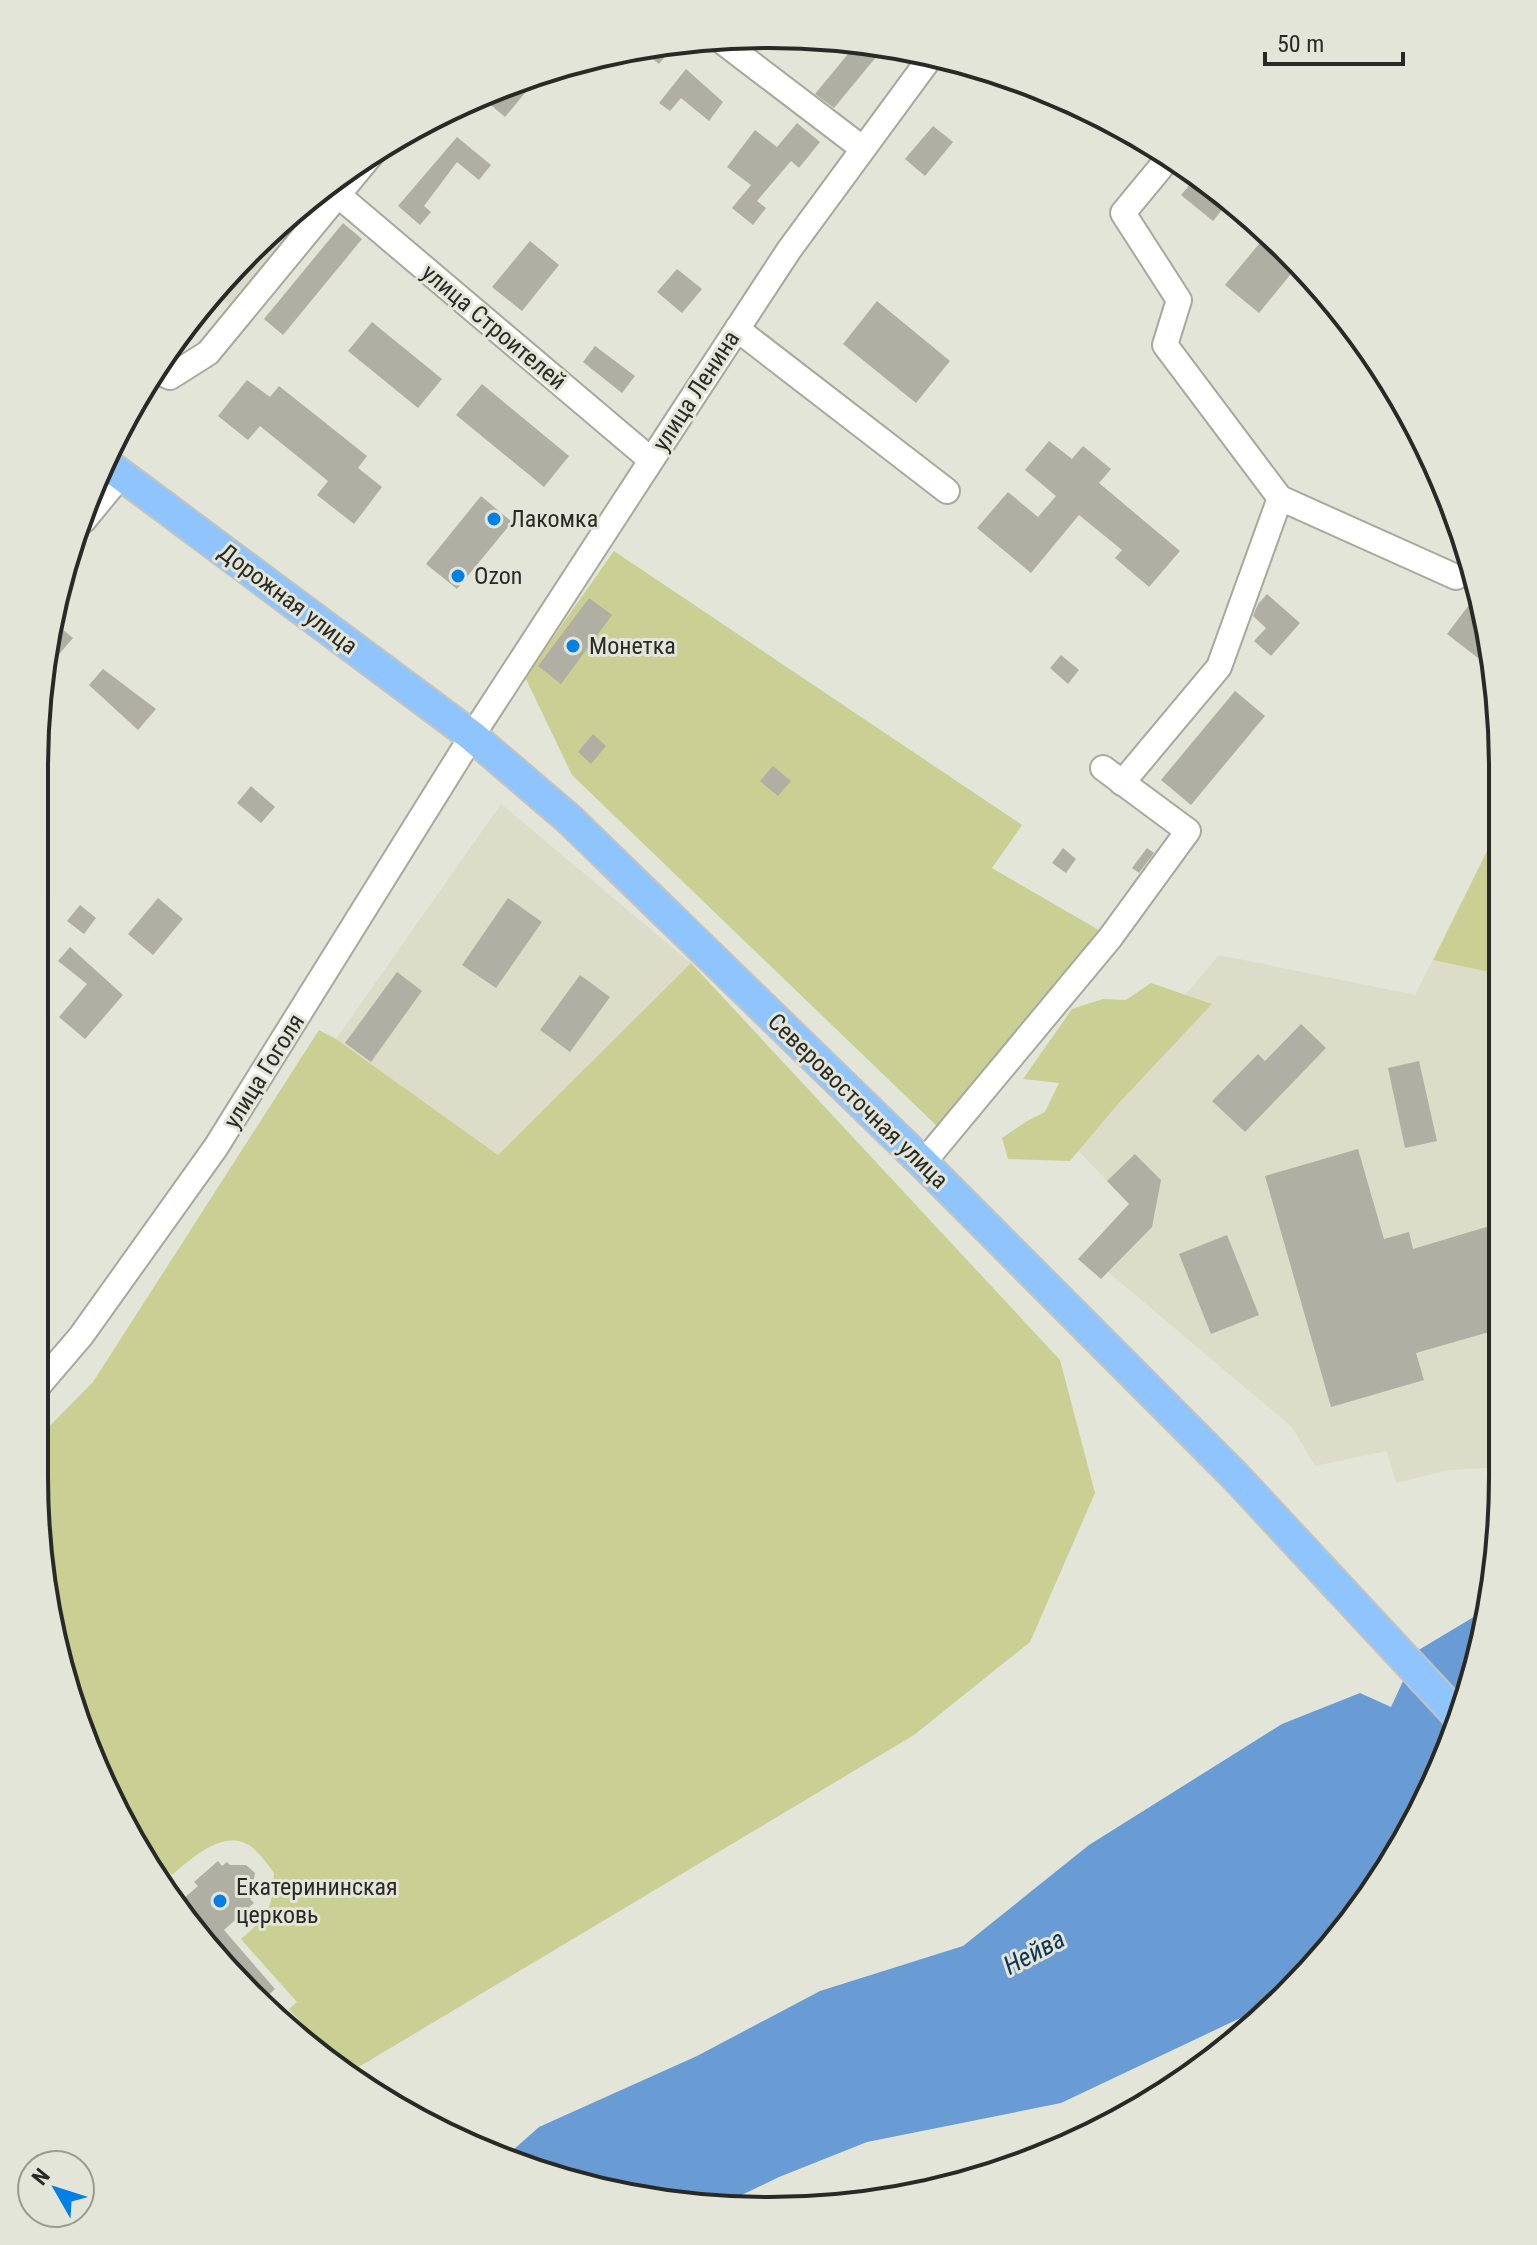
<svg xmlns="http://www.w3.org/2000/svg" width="1537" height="2245" font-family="'Roboto Condensed',sans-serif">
  <rect width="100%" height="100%" fill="#e3e5d8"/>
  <!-- built -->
  <g fill="#dbddc8">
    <path d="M310,199L294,217L306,227L237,311L219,297L183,341L249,249Z"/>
    <path d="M501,804L691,963L498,1155L336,1039Z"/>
    <path d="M1219,955L1415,995L1433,960L1503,975V1467L1449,1470L1396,1483L1387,1451L1315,1466L1292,1427L1108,1272L1101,1279L1078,1259L1119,1215L1139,1214L1065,1137Z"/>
  </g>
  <!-- green -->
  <g fill="#cacf93">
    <path d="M614,551L1022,825L992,868L1102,932L940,1129L572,775L525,677Z"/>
    <path d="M1503,819V975L1433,960Z"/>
    <path d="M691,963L1060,1360L1095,1493L1030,1642L914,1735L352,2071L334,2060L289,2009L297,2002L241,1939C269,1915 272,1910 274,1873C268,1865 262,1856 254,1849C227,1825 192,1858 172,1875L135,1834L59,1667L34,1477V1442L93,1382L319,1030L336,1039L498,1155Z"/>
    <path d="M1151,983L1212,1004L1117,1105L1070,1161L1008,1159L1002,1138L1027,1121L1045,1112L1059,1083L1023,1079L1072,1009L1103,999L1126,1000Z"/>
  </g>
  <!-- water -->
  <path fill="#699bd4" d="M1492,1592L1489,1620L1447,1758L1379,1885L1289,1995L1061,2103L867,2142L779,2177L725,2203L673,2205L503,2159L539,2127L697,2056L820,1991L963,1946L1089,1845L1282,1724L1360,1693L1391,1707L1417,1651L1477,1615L1486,1593Z"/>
  <!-- building -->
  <g fill="#afb0a3">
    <path d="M676,43L659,64L637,47L661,45Z"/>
    <path d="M857,43L873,44L881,51L834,108L815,94Z"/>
    <path d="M686,69L723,102L709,121L681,98L670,111L659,103Z"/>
    <path d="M521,80L530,87L505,117L485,100L496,87Z"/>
    <path d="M797,123L820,142L799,168L791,161L757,201L766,208L753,225L732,208L751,185L727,167L755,130L777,147Z"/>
    <path d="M933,126L953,142L925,176L905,159Z"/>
    <path d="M457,137L491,165L479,180L457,162L424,206L431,212L420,225L398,206Z"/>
    <path d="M1198,175L1229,201L1213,221L1181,195Z"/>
    <path d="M343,223L362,239L283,335L264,319Z"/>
    <path d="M1268,233L1288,249L1299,264L1259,313L1225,285Z"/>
    <path d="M530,241L559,265L522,311L492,287Z"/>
    <path d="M677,269L702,289L682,313L657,292Z"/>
    <path d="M877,301L950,361L916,403L843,344Z"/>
    <path d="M372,322L442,379L418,408L348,351Z"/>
    <path d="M595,346L635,376L622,393L583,362Z"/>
    <path d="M247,380L270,397L279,386L367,456L358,468L382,487L354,524L317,495L328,481L260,426L248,440L218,416Z"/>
    <path d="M482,384L569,456L544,487L456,415Z"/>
    <path d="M1049,441L1072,459L1083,446L1111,469L1099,483L1180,551L1149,587L1115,558L1122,550L1079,515L1031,573L977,528L1008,492L1038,517L1056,496L1025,470Z"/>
    <path d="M481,496L512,522L457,589L426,564Z"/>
    <path d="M1478,593L1489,626L1491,642L1478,658L1447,634Z"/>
    <path d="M1267,594L1300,623L1271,656L1254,641L1266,628L1253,616L1258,604Z"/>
    <path d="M589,598L612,615L561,684L538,666Z"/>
    <path d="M50,619L73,638L43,673L48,626Z"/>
    <path d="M1061,655L1079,670L1068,684L1050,668Z"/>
    <path d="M103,669L156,709L138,730L89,685Z"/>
    <path d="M1235,691L1265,716L1191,805L1161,780Z"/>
    <path d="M593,734L606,746L591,764L578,752Z"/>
    <path d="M773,766L791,781L778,796L760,781Z"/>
    <path d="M251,786L275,807L261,823L237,803Z"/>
    <path d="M1063,848L1076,859L1066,873L1052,863Z"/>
    <path d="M1147,848L1154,853L1139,873L1132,868Z"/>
    <path d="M158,898L183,919L153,955L128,934Z"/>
    <path d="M508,898L542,922L496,988L462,965Z"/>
    <path d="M80,905L96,918L84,934L67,921Z"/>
    <path d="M70,947L123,995L85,1039L59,1017L87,984L58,961Z"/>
    <path d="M397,972L422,991L371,1062L345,1043Z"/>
    <path d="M580,975L610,997L570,1052L540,1030Z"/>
    <path d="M1301,1024L1326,1048L1245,1132L1212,1101L1258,1054L1265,1061Z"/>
    <path d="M1419,1061L1437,1141L1405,1148L1388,1068Z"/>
    <path d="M1358,1149L1384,1239L1409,1232L1413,1249L1503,1222V1328L1416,1353L1424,1380L1331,1407L1265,1176Z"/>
    <path d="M1135,1154L1161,1180L1152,1227L1101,1279L1078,1259L1129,1204L1107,1181Z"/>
    <path d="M1227,1235L1259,1315L1211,1334L1179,1254Z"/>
    <path d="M218,1861L222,1866L227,1862L230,1865H246L255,1873L252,1891L256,1895L250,1899L254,1903L224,1930L275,1989L261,2002L176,1905L198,1886L194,1882Z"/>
  </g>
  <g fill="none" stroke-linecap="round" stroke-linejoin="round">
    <!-- minor casing -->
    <g stroke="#a8a99d" stroke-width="28">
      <g id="minor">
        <path d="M719,39L862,148"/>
        <path d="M1171,155L1123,213L1179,300L1165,345L1280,498L1456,577"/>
        <path d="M338,195L651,460"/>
        <path d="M737,329L947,491"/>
        <path d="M161,373L170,377L208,353L375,150"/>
        <path d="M84,520L121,475"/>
        <path d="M1122,783L1219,667L1280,498"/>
        <path d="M923,1163L1110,938L1188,831L1103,768"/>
        <path d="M34,1391L81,1336L216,1147L472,736L673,427L789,250L933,54"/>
      </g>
    </g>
    <!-- major casing -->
    <g stroke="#c3c3c2" stroke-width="34">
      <path id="major" d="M104,462L472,736L569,819L923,1163L1235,1476L1459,1717"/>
    </g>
    <!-- minor -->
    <use href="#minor" stroke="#fff" stroke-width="24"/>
    <!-- major -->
    <use href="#major" stroke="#8fc4fc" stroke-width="30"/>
  </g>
  <!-- markers -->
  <g fill="#0380e6" stroke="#e3e5d8" stroke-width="3">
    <circle cx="494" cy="519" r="8"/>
    <circle cx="458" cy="576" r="8"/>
    <circle cx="573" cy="646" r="8"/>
    <circle cx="220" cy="1901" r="8"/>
  </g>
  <g text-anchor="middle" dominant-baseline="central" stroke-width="6" stroke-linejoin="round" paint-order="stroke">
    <!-- street labels -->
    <g font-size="24" fill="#292a25" stroke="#e3e5d8">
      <text transform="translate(494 327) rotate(40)">улица Строителей</text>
      <text transform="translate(696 391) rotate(-57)">улица Ленина</text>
      <text transform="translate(288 599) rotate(37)">Дорожная улица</text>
      <text transform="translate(264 1071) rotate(-58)">улица Гоголя</text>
      <text transform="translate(858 1101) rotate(44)">Северовосточная улица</text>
    </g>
    <!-- poi labels -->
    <g font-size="24" fill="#292a25" stroke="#e3e5d8" text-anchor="start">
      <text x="510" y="519">Лакомка</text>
      <text x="474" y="576">Ozon</text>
      <text x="589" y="646">Монетка</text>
      <text x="236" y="1887">Екатерининская<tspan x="236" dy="28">церковь</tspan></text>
    </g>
    <!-- water labels -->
    <g font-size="26" font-style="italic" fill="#0f3359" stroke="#e3e5d8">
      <text transform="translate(1034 1952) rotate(-28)">Нейва</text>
    </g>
  </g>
  <!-- crop -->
  <path d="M0 0H1537V2245H0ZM768 48H769A720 720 0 0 1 1489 768V1477A720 720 0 0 1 769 2197H768A720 720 0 0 1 48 1477V768A720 720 0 0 1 768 48Z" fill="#e3e5d8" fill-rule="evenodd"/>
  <path fill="none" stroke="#292a25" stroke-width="4" d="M768 48H769A720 720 0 0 1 1489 768V1477A720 720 0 0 1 769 2197H768A720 720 0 0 1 48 1477V768A720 720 0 0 1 768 48Z"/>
  <!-- north arrow -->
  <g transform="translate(56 2189) rotate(309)"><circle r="38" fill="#e3e5d8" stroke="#999a90" stroke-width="2"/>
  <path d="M0-6L14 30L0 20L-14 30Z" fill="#0380e6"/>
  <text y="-12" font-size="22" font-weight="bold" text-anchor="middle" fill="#292a25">N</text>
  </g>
  <!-- scale -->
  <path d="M1265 52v12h138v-12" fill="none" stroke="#292a25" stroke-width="4"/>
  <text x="1277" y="52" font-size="24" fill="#292a25" stroke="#e3e5d8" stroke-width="6" paint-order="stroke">50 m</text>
</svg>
